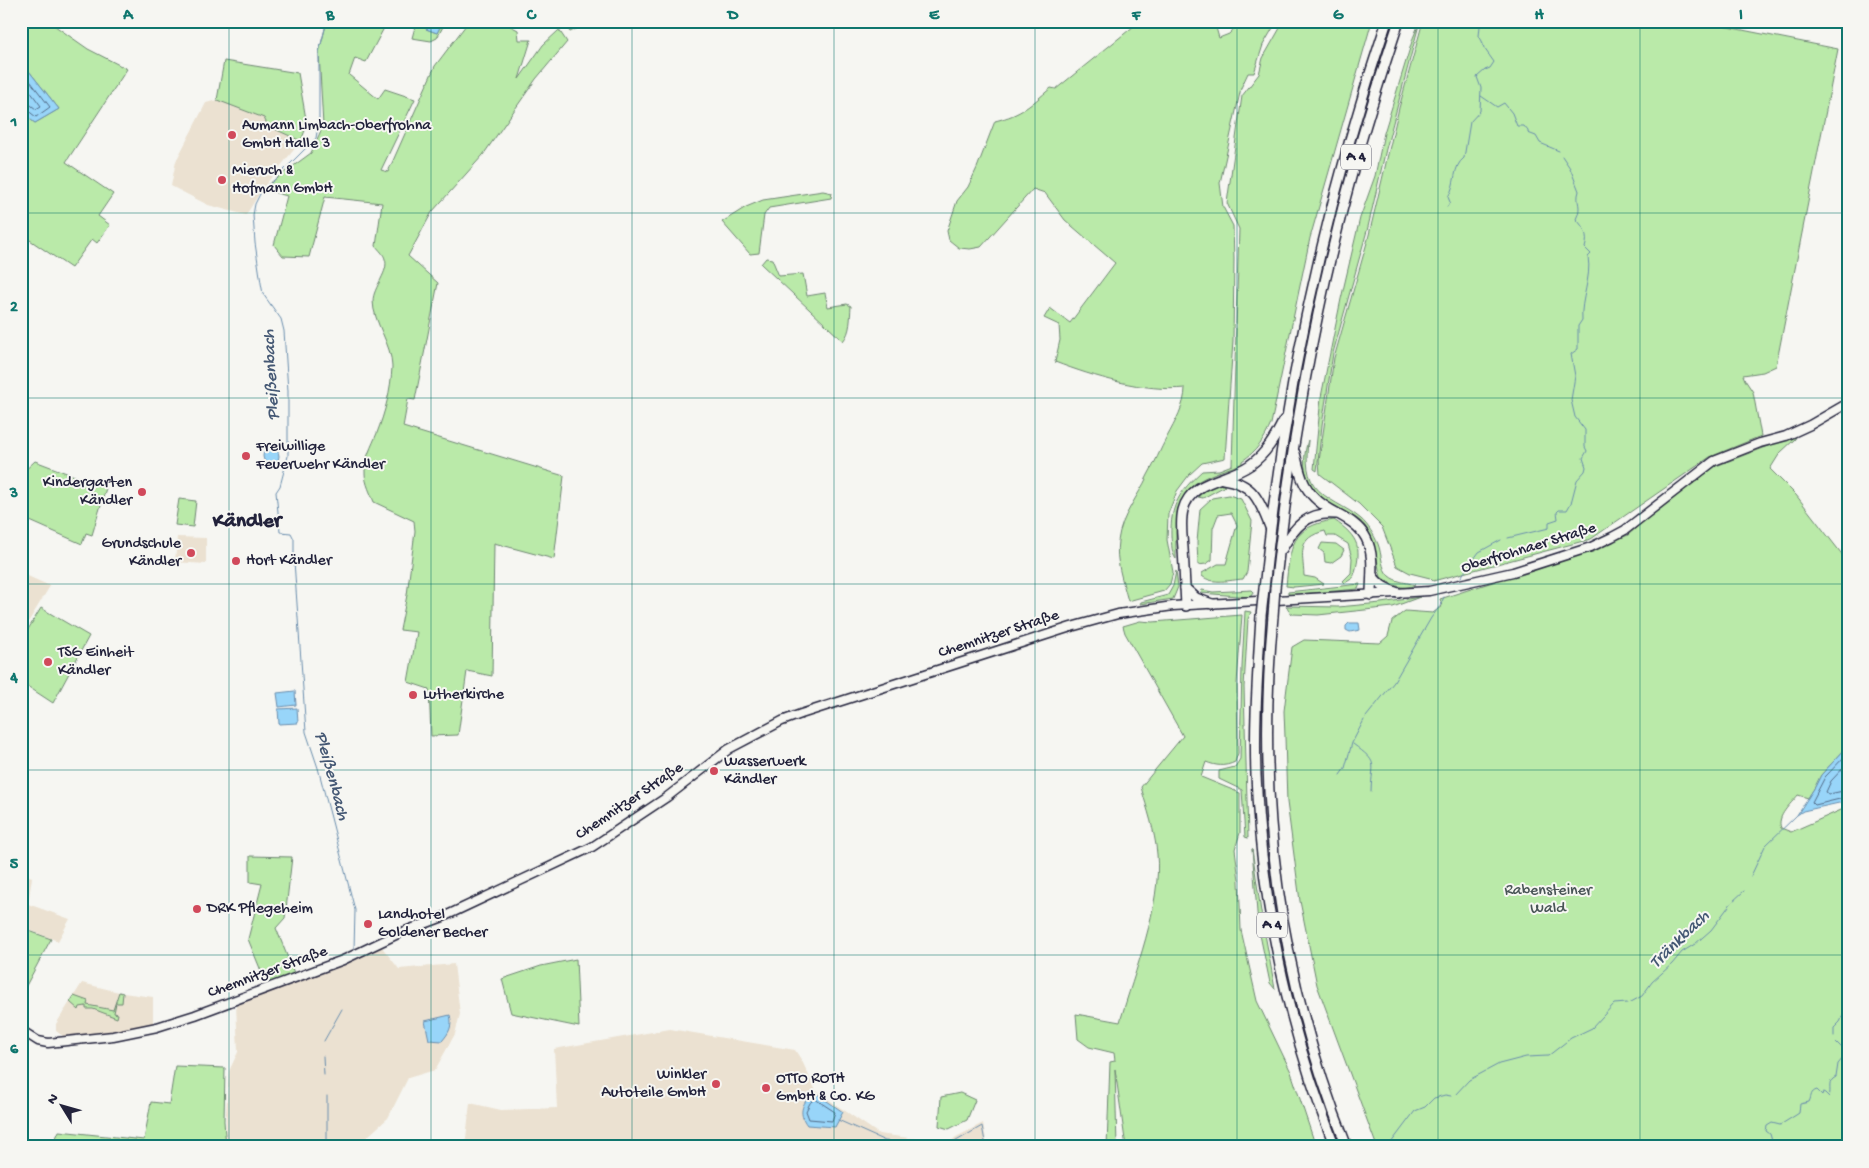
<svg xmlns="http://www.w3.org/2000/svg" width="1869" height="1168" font-family="'Gochi Hand',sans-serif">
  <rect width="100%" height="100%" fill="#f6f6f2"/>
  <filter id="ink" filterUnits="userSpaceOnUse"><feTurbulence type="fractalNoise" baseFrequency=".02" numOctaves="2"/><feDisplacementMap in="SourceGraphic" scale="10" xChannelSelector="R" yChannelSelector="G"/><feConvolveMatrix kernelMatrix="1 2 1 2 8 2 1 2 1" color-interpolation-filters="sRGB"/></filter>
  <g filter="url(#ink)">
    <!-- built -->
    <g fill="#ebe1d1">
      <path d="M217,100L264,118L268,126L301,141L262,189L246,215L208,205L171,186L176,161L206,103Z"/>
      <path d="M177,537L206,538V564L175,562Z"/>
      <path d="M21,573L50,586L21,634Z"/>
      <path d="M21,873L32,877L28,904L70,919L58,941L21,927Z"/>
      <path d="M381,946L399,969L454,964L460,1014L455,1034L435,1070L408,1078L388,1118L356,1147H226V1113L229,1071L238,1052L236,1004L345,964Z"/>
      <path d="M82,983L123,993L153,997V1025L114,1033L82,1036L65,1037L60,1034L56,1031V1024Z"/>
      <path d="M670,1029L795,1050L802,1061L816,1091L879,1134L940,1142L944,1147L956,1137L983,1123L987,1147H465L470,1103L501,1110L557,1108L554,1049Z"/>
    </g>
    <!-- green -->
    <g fill="#baeaa9" stroke="#6e8672">
      <path d="M21,21H48L88,49L127,69L66,162L113,194L98,216L110,225L97,243L92,239L71,268L21,234V112L35,123L59,109L21,61Z"/>
      <path d="M327,21H379L385,26L366,62L355,58L349,75L378,99L385,89L415,99L381,170L388,172L435,66L469,21H501L518,30L519,40H531L519,79L543,45L559,30L567,42L536,79L483,155L432,212L408,256L438,283L415,400L408,399L403,427L564,476L554,559L494,543L492,676L467,671L458,735L431,736L429,689L408,682L417,632L400,630L407,595L415,531L414,521L374,502C371,494 365,483 365,473C364,459 372,446 377,433C385,412 391,390 392,367C392,344 373,322 373,301C373,287 390,271 385,259C384,254 379,250 376,246L382,203L325,197L309,257L283,256L274,245L287,196L262,189L311,153L323,126L319,52Z"/>
      <path d="M420,21H426V29L437,33L443,21H446L437,38L431,41L412,38L415,27Z"/>
      <path d="M570,21H585L582,26L570,32L566,27Z"/>
      <path d="M1143,21H1214L1219,38L1229,34L1241,21H1277L1263,45L1254,73H1248L1241,88L1220,183L1223,207L1233,226L1234,259L1233,341L1225,458L1202,463L1189,475L1177,491L1168,514L1167,540L1173,572L1170,584L1164,591L1128,601C1123,582 1115,560 1118,541C1121,516 1138,497 1148,475C1155,463 1160,450 1167,437C1175,422 1185,405 1185,388C1145,392 1094,377 1055,362L1060,340L1059,325L1044,318L1050,308L1070,323L1115,263L1065,220L1045,193L1033,189L981,247L970,249L959,248L949,240L947,231L957,201L968,187L977,168L995,121C1023,114 1029,106 1051,88L1056,89L1134,26Z"/>
      <path d="M1284,21H1372L1310,238L1271,424C1264,440 1257,451 1242,461V464C1228,469 1212,473 1199,481C1173,496 1176,534 1176,559C1171,552 1172,545 1171,536C1170,505 1180,491 1202,471L1219,470L1232,465L1239,229L1227,203L1242,96L1259,74L1263,58Z"/>
      <path d="M1420,21L1386,149L1368,227L1333,353L1322,425L1317,471L1314,469L1321,397L1341,299L1360,218L1375,176L1384,133L1413,38Z"/>
      <path d="M1423,21H1697L1838,49L1776,366L1763,372L1743,375L1745,380L1753,392L1761,436L1710,457L1591,539L1433,581L1430,578L1410,573L1397,566L1382,527L1359,504L1320,474L1319,461L1334,358L1368,239L1399,108Z"/>
      <path d="M224,61L298,73L307,125L301,141L268,126L264,118L217,100Z"/>
      <path d="M823,191L832,193L831,198L769,208L764,215L759,253L750,254L722,222L746,207L763,200Z"/>
      <path d="M766,258L772,259L779,276L803,274L807,296L825,293L828,307L847,304L851,306C850,318 851,332 843,341L761,264Z"/>
      <path d="M1796,435L1795,439L1780,453L1770,469L1796,495L1848,562V746L1821,775L1815,787L1808,798L1798,795C1791,804 1776,816 1781,828L1791,832L1848,807V1147H1377L1317,985L1300,901L1287,802L1285,737L1284,711L1292,647L1304,640L1380,643L1388,636L1392,621L1405,611L1433,613L1442,606L1440,599L1598,548L1628,535L1653,513L1716,466Z"/>
      <path d="M1308,440C1307,454 1305,472 1314,485C1326,501 1346,506 1361,519C1368,525 1374,535 1378,544C1382,554 1381,569 1389,576C1396,582 1406,582 1415,585C1403,591 1390,584 1381,577C1376,560 1376,540 1365,526C1358,517 1345,512 1336,507C1307,491 1299,470 1308,440Z"/>
      <path d="M35,461L106,488L92,535L86,533L82,544L21,517V474Z"/>
      <path d="M1220,484L1225,486L1203,498L1198,497L1208,488Z"/>
      <path d="M1229,495L1241,499L1252,521L1247,572L1243,579C1230,580 1213,585 1202,576V573L1218,564H1226L1237,525L1231,513L1218,515L1213,528L1212,560L1206,564L1198,565L1197,542L1200,509L1212,498Z"/>
      <path d="M179,499L196,501L193,527L175,525Z"/>
      <path d="M1334,520C1359,537 1363,549 1353,578L1345,583L1343,581L1351,573L1352,558L1348,544L1335,536H1327L1325,531C1296,538 1303,553 1304,576L1315,578L1324,584L1294,587L1286,586C1290,547 1291,526 1334,520Z"/>
      <path d="M1322,543L1336,544L1344,550L1341,556L1331,563L1325,562L1324,553L1319,549Z"/>
      <path d="M1176,571L1178,587L1173,599L1140,604L1141,602L1168,595L1173,586Z"/>
      <path d="M1360,584L1358,589L1288,595V592Z"/>
      <path d="M1202,590L1213,592L1252,590L1254,592L1250,597L1201,593Z"/>
      <path d="M1420,597L1393,607L1318,615L1292,614L1286,606L1338,607L1381,603Z"/>
      <path d="M41,608L89,636L53,703L21,682V641Z"/>
      <path d="M1245,611L1251,612L1248,619L1244,687L1248,838L1245,837L1242,790L1219,779V771L1235,767L1240,759L1242,667Z"/>
      <path d="M1242,615L1237,683L1238,753L1235,762C1225,767 1216,766 1206,762L1201,777L1240,793V833L1235,849L1239,880L1241,930L1257,1001L1291,1072L1316,1147H1126L1115,1069L1117,1147H1107L1110,1062L1115,1061L1114,1053L1089,1047L1078,1039L1076,1014L1120,1022C1134,973 1162,905 1157,854C1155,831 1147,809 1141,787L1183,736L1125,633L1123,626L1140,621L1153,622Z"/>
      <path d="M1252,849L1261,912L1275,989L1270,983L1258,925Z"/>
      <path d="M250,856L292,857L285,918L276,928L296,978L268,988L248,939L262,884L250,882Z"/>
      <path d="M21,928L51,939L21,995Z"/>
      <path d="M576,959L579,1027L511,1013L502,979L541,966Z"/>
      <path d="M119,992L123,993L122,1003H116L114,1013L118,1014L117,1018L93,1009H86V1006L80,1007L79,1010L70,1002L74,996L88,1001L87,1005L113,1010Z"/>
      <path d="M175,1066L225,1068L224,1121L226,1147H52L59,1131L144,1140L151,1102L169,1104Z"/>
      <path d="M960,1093L975,1100L967,1120L949,1129L939,1126L941,1097Z"/>
    </g>
    <!-- water -->
    <g fill="#98d5f9" stroke="#698dad">
      <path d="M426,21H443L437,33L426,29Z"/>
      <path d="M21,61L59,109L35,123L21,112Z"/>
      <circle cx="271" cy="456" r="8"/>
      <path d="M1349,623H1359L1360,630L1350,632L1346,630V626Z"/>
      <path d="M295,691L296,705L279,707L277,693Z"/>
      <path d="M297,708L298,723L279,724L278,709Z"/>
      <path d="M1848,746V801L1803,811L1797,815L1815,787L1821,775Z"/>
      <path d="M450,1015C453,1026 449,1033 442,1041L429,1040L425,1021Z"/>
      <path d="M814,1092L843,1112L835,1127L807,1125C797,1112 803,1102 814,1092Z"/>
    </g>
    <g fill="none" stroke-linecap="round" stroke-linejoin="round">
      <!-- shore -->
      <g stroke="#516a87" stroke-width="1">
        <path d="M21,69L50,107L36,117L26,109H21"/>
        <path d="M21,79L41,106L36,109L28,103L21,102"/>
        <path d="M1848,753L1825,777L1812,802L1815,805L1848,797"/>
        <path d="M1848,763L1831,781L1826,792L1829,794L1848,790"/>
        <path d="M815,1099L835,1112L832,1121L809,1119L806,1111L810,1103Z"/>
      </g>
      <!-- stream -->
      <g stroke="#698dad" stroke-width="1">
        <path d="M327,21L319,52V120L316,138L260,194L255,204L253,215L255,243L261,283L263,294L281,319L284,331L288,391V456L280,486L276,492L280,532L291,533L294,539V561L306,732L318,768L355,910L354,950"/>
        <path d="M1481,96L1497,107L1504,103L1512,113L1517,126H1524L1528,131V133L1536,136L1540,143L1559,151"/>
        <path d="M1447,207L1450,202L1448,197C1457,183 1452,167 1464,158L1470,122L1480,111L1481,88L1477,77L1485,70L1490,68L1494,62L1484,48L1482,41L1479,36L1480,26L1483,21"/>
        <path d="M1508,538L1549,528V522L1558,519L1557,512L1559,510H1567L1571,503L1577,480L1585,471L1586,467L1583,458L1587,451L1585,447V430L1575,417L1571,400L1575,376L1571,354L1578,349V326L1582,320C1580,300 1592,278 1588,257L1591,254L1585,248C1589,236 1584,227 1576,219C1583,205 1575,203 1579,191L1570,168L1562,156"/>
        <path d="M1461,577L1479,552L1501,540"/>
        <path d="M1366,717L1394,682L1431,618L1440,606L1444,597"/>
        <path d="M1353,744C1380,764 1372,761 1371,791"/>
        <path d="M1340,775L1345,768L1352,743L1364,720"/>
        <path d="M1751,876L1765,846L1797,815"/>
        <path d="M1631,1002L1642,996L1652,982L1672,964L1682,952L1695,944L1711,930L1732,902L1744,891"/>
        <path d="M1834,1036V1028L1840,1022L1848,1006"/>
        <path d="M324,1041L342,1009"/>
        <path d="M323,1056L324,1075"/>
        <path d="M1455,1095L1469,1080L1499,1064L1526,1057L1548,1056L1571,1038L1592,1028L1614,1004L1627,1003"/>
        <path d="M327,1096V1147"/>
        <path d="M838,1120L885,1141L916,1144L940,1143L943,1147"/>
        <path d="M946,1147L982,1126L986,1147"/>
        <path d="M1388,1147L1415,1111L1425,1107L1434,1098L1445,1095L1451,1096"/>
        <path d="M1765,1147L1772,1141L1770,1134L1766,1131L1767,1126L1772,1123L1780,1125L1796,1115L1799,1113L1800,1104L1809,1102C1812,1096 1810,1092 1817,1090L1822,1095L1823,1092L1825,1093L1829,1097C1832,1089 1826,1082 1836,1077L1838,1064L1844,1057V1050L1836,1042"/>
      </g>
      <!-- major casing -->
      <g stroke="#22223b" stroke-width="11">
        <path id="major" d="M21,1030L38,1041L48,1043L113,1036L157,1027L195,1015L343,960L400,933L443,917L592,847L667,797L729,749L782,721L801,714L1071,627L1118,614L1173,606L1429,591L1513,572L1591,547L1612,537L1625,530L1714,461L1760,443L1786,436L1810,425L1848,403"/>
      </g>
      <!-- highway casing -->
      <g stroke="#22223b" stroke-width="12">
        <g id="highway">
          <path d="M1295,453C1299,470 1302,486 1315,498C1330,514 1355,517 1366,538C1375,556 1371,576 1371,595"/>
          <path d="M1223,479C1254,483 1260,502 1270,527"/>
          <path d="M1282,549C1294,527 1308,511 1336,514"/>
          <path d="M1372,575C1379,586 1387,589 1398,593"/>
          <path d="M1185,588L1196,598L1212,604"/>
          <path d="M1275,588C1291,442 1317,296 1357,155C1370,110 1384,66 1399,21"/>
          <path d="M1264,589C1283,396 1325,205 1387,21"/>
          <path d="M1186,606C1185,586 1184,567 1183,548C1182,536 1180,522 1183,510C1191,479 1228,481 1250,465C1266,454 1275,438 1284,420"/>
          <path d="M1261,616C1258,669 1254,722 1256,775C1261,902 1288,1028 1335,1147"/>
          <path d="M1273,616C1256,801 1278,974 1347,1147"/>
        </g>
      </g>
      <!-- major -->
      <use href="#major" stroke="#f6f6f2" stroke-width="8"/>
      <!-- highway -->
      <use href="#highway" stroke="#f6f6f2" stroke-width="9"/>
      <!-- highway-bridge casing -->
      <g stroke="#22223b" stroke-width="12" stroke-linecap="butt">
        <g id="highway-bridge">
          <path d="M1261,616L1264,589"/>
          <path d="M1273,616L1275,588"/>
        </g>
      </g>
      <!-- highway-bridge -->
      <use href="#highway-bridge" stroke="#f6f6f2" stroke-width="9"/>
    </g>
  </g>
  <!-- grid -->
  <path fill="none" stroke="#0f766e" stroke-width="1" stroke-opacity="0.55" d="M229,21V1147M431,21V1147M632,21V1147M834,21V1147M1035,21V1147M1237,21V1147M1438,21V1147M1640,21V1147M21,213H1848M21,398H1848M21,584H1848M21,770H1848M21,955H1848"/>
  <!-- markers -->
  <g fill="#d1495b" stroke="#f6f6f2" stroke-width="2">
    <circle cx="232" cy="135" r="5"/>
    <circle cx="222" cy="180" r="5"/>
    <circle cx="246" cy="456" r="5"/>
    <circle cx="142" cy="492" r="5"/>
    <circle cx="191" cy="553" r="5"/>
    <circle cx="236" cy="561" r="5"/>
    <circle cx="48" cy="662" r="5"/>
    <circle cx="413" cy="695" r="5"/>
    <circle cx="714" cy="771" r="5"/>
    <circle cx="197" cy="909" r="5"/>
    <circle cx="368" cy="924" r="5"/>
    <circle cx="716" cy="1084" r="5"/>
    <circle cx="766" cy="1088" r="5"/>
  </g>
  <g text-anchor="middle" dominant-baseline="central" stroke-width="4" stroke-linejoin="round" paint-order="stroke">
    <!-- shield labels -->
    <g fill="#f6f6f2" stroke="#626272" stroke-width="1">
      <rect x="1341" y="144.5" width="30" height="25" rx="4"/>
      <rect x="1257" y="912.5" width="30" height="25" rx="4"/>
    </g>
    <g font-size="15" font-weight="bold" fill="#22223b">
      <text x="1356" y="157">A 4</text>
      <text x="1272" y="925">A 4</text>
    </g>
    <!-- poi labels -->
    <g font-size="16" fill="#22223b" stroke="#f6f6f2" text-anchor="start">
      <text x="242" y="126">Aumann Limbach-Oberfrohna<tspan x="242" dy="18">GmbH Halle 3</tspan></text>
      <text x="232" y="171">Mieruch &amp;<tspan x="232" dy="18">Hofmann GmbH</tspan></text>
      <text x="256" y="447">Freiwillige<tspan x="256" dy="18">Feuerwehr Kändler</tspan></text>
      <text x="132" y="483" text-anchor="end">Kindergarten<tspan x="132" dy="18">Kändler</tspan></text>
      <text x="181" y="544" text-anchor="end">Grundschule<tspan x="181" dy="18">Kändler</tspan></text>
      <text x="246" y="561">Hort Kändler</text>
      <text x="58" y="653">TSG Einheit<tspan x="58" dy="18">Kändler</tspan></text>
      <text x="423" y="695">Lutherkirche</text>
      <text x="724" y="762">Wasserwerk<tspan x="724" dy="18">Kändler</tspan></text>
      <text x="207" y="909">DRK Pflegeheim</text>
      <text x="378" y="915">Landhotel<tspan x="378" dy="18">Goldener Becher</tspan></text>
      <text x="706" y="1075" text-anchor="end">Winkler<tspan x="706" dy="18">Autoteile GmbH</tspan></text>
      <text x="776" y="1079">OTTO ROTH<tspan x="776" dy="18">GmbH &amp; Co. KG</tspan></text>
    </g>
    <!-- street labels -->
    <g font-size="16" fill="#22223b" stroke="#f6f6f2">
      <text transform="translate(1529 549) rotate(-17)">Oberfrohnaer Straße</text>
      <text transform="translate(999 635) rotate(-18)">Chemnitzer Straße</text>
      <text transform="translate(630 802) rotate(-34)">Chemnitzer Straße</text>
      <text transform="translate(268 973) rotate(-20)">Chemnitzer Straße</text>
    </g>
    <!-- park labels -->
    <g font-size="16" fill="#485456" stroke="#f6f6f2">
      <text x="1548" y="891">Rabensteiner<tspan x="1548" dy="18">Wald</tspan></text>
    </g>
    <!-- water labels -->
    <g font-size="18" font-style="italic" fill="#455874" stroke="#f6f6f2">
      <text transform="translate(272 375) rotate(-93)">Pleißenbach</text>
      <text transform="translate(331 776) rotate(75)">Pleißenbach</text>
      <text transform="translate(1680 940) rotate(-44)">Tränkbach</text>
    </g>
    <!-- district labels -->
    <g font-size="21" font-weight="bold" fill="#22223b" stroke="#f6f6f2">
      <text x="247" y="522">Kändler</text>
    </g>
  </g>
  <!-- margin -->
  <rect width="1869" height="1168" fill="none" stroke="#f6f6f2" stroke-width="55"/>
  <!-- north arrow -->
  <g transform="translate(62 1106) rotate(307)" stroke="#f6f6f2" stroke-width="4" paint-order="stroke">
  <path d="M0-4L9 19L0 12L-9 19Z" fill="#22223b"/>
  <text y="-8" font-size="14" font-weight="bold" text-anchor="middle" fill="#22223b">N</text>
  </g>
  <rect x="28" y="28" width="1814" height="1112" fill="none" stroke="#0f766e" stroke-width="2"/>
  <g font-size="16" text-anchor="middle" font-weight="bold" fill="#0f766e">
    <text x="128" y="19">A</text>
    <text x="330" y="19">B</text>
    <text x="531" y="19">C</text>
    <text x="733" y="19">D</text>
    <text x="934" y="19">E</text>
    <text x="1136" y="19">F</text>
    <text x="1338" y="19">G</text>
    <text x="1539" y="19">H</text>
    <text x="1741" y="19">I</text>
    <text x="14" y="126">1</text>
    <text x="14" y="311">2</text>
    <text x="14" y="497">3</text>
    <text x="14" y="682">4</text>
    <text x="14" y="868">5</text>
    <text x="14" y="1053">6</text>
  </g>
</svg>
